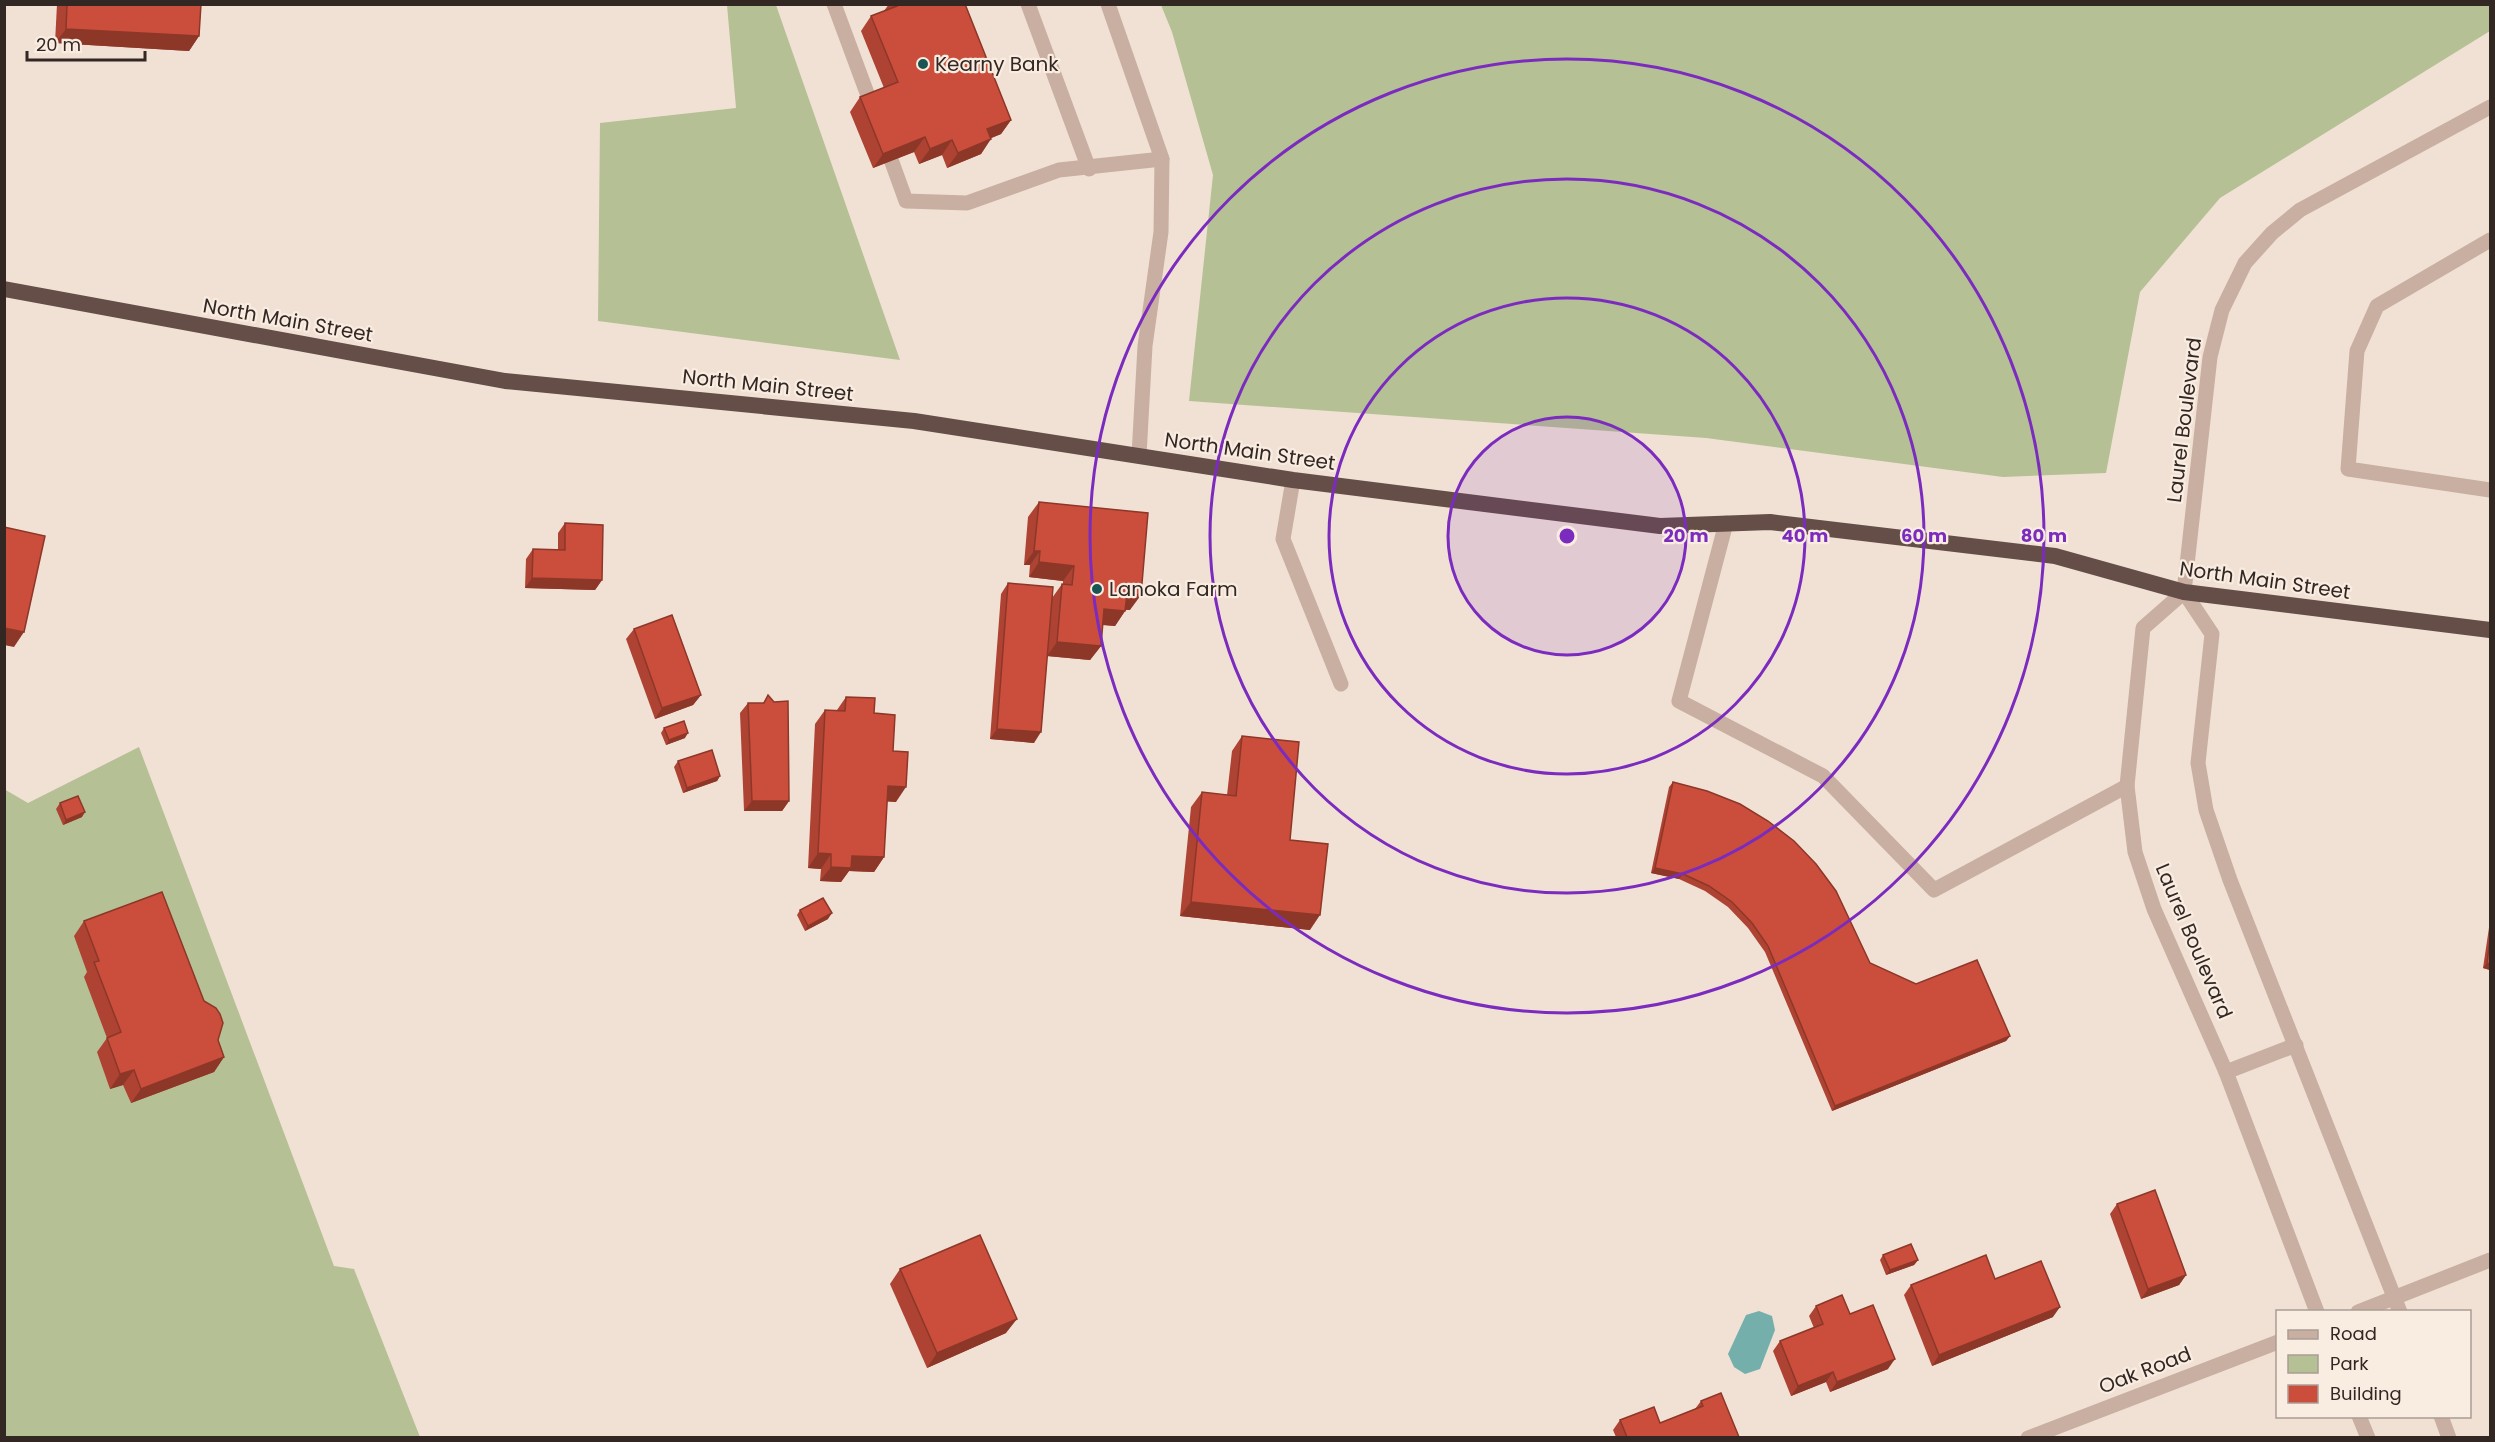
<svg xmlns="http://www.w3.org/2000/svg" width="2495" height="1442" font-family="Poppins,sans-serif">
  <rect width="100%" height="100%" fill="#f1e1d5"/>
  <!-- green -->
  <g fill="#b6c095">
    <path d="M2490,4V31L2220,198L2140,292L2106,473L2003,477L1706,438L1189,401L1213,175L1172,32L1161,5Z"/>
    <path d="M727,5H776L900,360L598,321L600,123L736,108Z"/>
    <path d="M139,747L334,1266L354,1269L420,1437H5L4,789L28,803Z"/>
  </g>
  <!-- water -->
  <path fill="#74afab" d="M1759,1311L1772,1316L1775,1330L1760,1369L1745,1374L1734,1367L1728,1354L1746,1315Z"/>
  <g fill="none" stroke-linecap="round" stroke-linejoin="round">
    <!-- service -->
    <g stroke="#c9afa1" stroke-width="15">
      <path d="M834,4L874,112"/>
      <path d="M1028,4L1089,169"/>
      <path d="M1108,4L1162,159L1161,232L1145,346L1139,456"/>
      <path d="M885,143L906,201L967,203L1059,170L1162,159"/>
      <path d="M2490,240L2377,306L2357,351L2348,469L2490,490"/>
      <path d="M1293,480L1283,539L1341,684"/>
      <path d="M1726,523L1679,701L1823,776L1934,890L2127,786"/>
    </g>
    <!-- minor -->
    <g stroke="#c9afa1" stroke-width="15">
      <path d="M2184,592L2143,628L2127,786L2135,852L2154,909L2226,1072L2317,1312"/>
      <path d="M2226,1072L2296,1045"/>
      <path d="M2358,1312L2490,1260"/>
      <path d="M2400,1312L2230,880L2206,810L2198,763L2212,634L2184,592L2210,357L2222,310L2245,263L2272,233L2300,210L2490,107"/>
      <path d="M2359,1416L2368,1438"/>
      <path d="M2441,1416L2449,1438"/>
      <path d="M2028,1438L2278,1342"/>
    </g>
    <!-- trunk -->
    <path stroke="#654e48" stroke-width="16" d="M4,289L505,381L914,421L1293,480L1660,526L1770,522L2055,556L2184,592L2490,630"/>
  </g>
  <!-- wall -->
  <g fill="#ae4333">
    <path d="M57,4H201L199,36L189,51L55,43Z"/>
    <path d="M889,4H965L1011,120L1001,134L991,138L981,154L947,168L942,155L919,164L914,152L873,168L850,112L860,97L884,88L861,31L871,16L884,11Z"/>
    <path d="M1039,502L1130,610H1126L1125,611L1115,626L1102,625L1101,646L1090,660L1047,656L1034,743L990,739L1001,594L1008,583L1052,598L1062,584H1063V581L1029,577L1030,565H1024L1028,517Z"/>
    <path d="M565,523L602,580L595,590L525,588L526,559L533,549L558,550V533Z"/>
    <path d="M634,629L701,695L693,705L655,719L626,639Z"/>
    <path d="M768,695L789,801L782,811H744L740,713L748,703H763Z"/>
    <path d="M846,697L874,713L893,751L896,802L887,801L884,857L874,872L849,871L841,882L820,881L821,869L808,868L815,724L825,710H837Z"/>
    <path d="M664,728L685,738L666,745L661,733Z"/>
    <path d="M1242,736L1290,840L1310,930L1180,916L1191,807L1202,792L1227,795L1232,751Z"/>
    <path d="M678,761L720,776L717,781L683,793L674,767Z"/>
    <path d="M1673,782L1870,963L2010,1036L2006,1041L1832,1111L1765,952L1748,928L1728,907L1705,891L1679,879L1651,873L1669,787Z"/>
    <path d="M60,803L82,817L63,825L56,809Z"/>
    <path d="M800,910L828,919L805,931L797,915Z"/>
    <path d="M84,921L218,1040L224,1057L214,1072L131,1103L123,1085L110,1089L97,1052L107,1038L84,977L87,972L74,936Z"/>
    <path d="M2490,921V970L2483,968Z"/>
    <path d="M2117,1204L2186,1275L2179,1285L2141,1299L2110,1214Z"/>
    <path d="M1883,1255L1918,1260L1914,1265L1886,1275L1880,1260Z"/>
    <path d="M900,1269L1006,1333L927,1368L890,1284Z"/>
    <path d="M1995,1279L2053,1317L1932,1366L1904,1295L1911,1285Z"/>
    <path d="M1816,1306L1850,1314L1888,1369L1830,1392L1826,1382L1791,1396L1773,1351L1780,1341L1814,1328L1809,1316Z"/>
    <path d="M1701,1401L1739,1437H1616L1613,1430L1620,1420L1660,1423L1695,1409Z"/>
  </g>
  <!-- shaded-wall -->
  <g fill="#8d3729">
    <path d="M66,29L199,36L189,51L55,43Z"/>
    <path d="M1011,120L1001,134L977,144L987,129Z"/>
    <path d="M925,137L914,152L873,168L883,154Z"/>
    <path d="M991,139L981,154L947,168L958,153Z"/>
    <path d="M952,140L942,155L919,164L930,149Z"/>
    <path d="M1034,551H1040L1030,565H1024Z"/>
    <path d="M1039,562L1074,566L1063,581L1029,577Z"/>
    <path d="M532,578L602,580L595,590L525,588Z"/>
    <path d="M1127,594L1141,595L1130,610L1116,609Z"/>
    <path d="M1104,609L1125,611L1115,626L1094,624Z"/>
    <path d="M4,628L24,632L14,647L4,645Z"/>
    <path d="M1057,642L1101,646L1090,660L1047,656Z"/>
    <path d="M701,695L693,705L655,719L662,708Z"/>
    <path d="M997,729L1041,732L1034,743L990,739Z"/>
    <path d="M688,733L685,738L666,745L669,740Z"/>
    <path d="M720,776L717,781L683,793L687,788Z"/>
    <path d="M888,786L906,787L896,802L878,801Z"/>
    <path d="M752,801H789L782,811H744Z"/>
    <path d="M85,812L82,817L63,825L66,820Z"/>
    <path d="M818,853L831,854L821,869L808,868Z"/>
    <path d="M852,856L884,857L874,872L849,871L841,882L820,881L831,867Z"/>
    <path d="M1655,868L1683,874L1679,879L1651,873Z"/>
    <path d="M1191,902L1320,915L1310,930L1180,916Z"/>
    <path d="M832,913L828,919L805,931L808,926Z"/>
    <path d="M2487,963L2490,964V970L2483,968Z"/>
    <path d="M2010,1036L2006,1041L1832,1111L1835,1106Z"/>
    <path d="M224,1057L214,1072L131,1103L141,1089Z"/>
    <path d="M134,1070L123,1085L110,1089L120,1074Z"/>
    <path d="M1918,1260L1914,1265L1886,1275L1890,1270Z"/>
    <path d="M2186,1275L2179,1285L2141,1299L2148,1289Z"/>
    <path d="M2060,1307L2053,1317L1932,1366L1939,1355Z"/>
    <path d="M1017,1319L1006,1333L927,1368L937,1353Z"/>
    <path d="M1895,1359L1888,1369L1830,1392L1837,1382Z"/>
    <path d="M1833,1372L1826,1382L1791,1396L1798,1386Z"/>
  </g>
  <!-- building -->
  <g fill="#ca4e3b" stroke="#8d3729" stroke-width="1.5">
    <path d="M67,4H201L199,36L66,29Z"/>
    <path d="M896,4H965L1011,120L987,129L991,139L958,153L952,140L930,149L925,137L883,154L860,97L898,82L871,16L897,6Z"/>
    <path d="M1039,502L1148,513L1141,595L1127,594L1125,611L1104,609L1101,646L1057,642L1062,584L1072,585L1074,566L1039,562L1040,551H1034Z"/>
    <path d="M565,523L603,525L602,580L532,578L533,549L565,550Z"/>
    <path d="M4,527L45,536L24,632L4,628Z"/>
    <path d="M1008,583L1053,587L1041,732L997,729Z"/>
    <path d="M672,615L701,695L662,708L634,629Z"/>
    <path d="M768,695L774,702L788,701L789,801H752L748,703H764Z"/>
    <path d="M846,697L875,698L874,713L895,715L893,751L908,752L906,787L888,786L884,857L852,856L851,868L831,867V854L818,853L825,710L845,711Z"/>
    <path d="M684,721L688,733L669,740L664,728Z"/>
    <path d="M1242,736L1299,742L1290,840L1328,844L1320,915L1191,902L1202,792L1236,796Z"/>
    <path d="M712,750L720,776L687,788L678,761Z"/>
    <path d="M1673,782L1707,791L1740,804L1768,821L1794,841L1816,864L1836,891L1870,963L1916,984L1977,960L2010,1036L1835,1106L1768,946L1752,923L1732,902L1709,886L1683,874L1655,868Z"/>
    <path d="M78,796L85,812L66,820L60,803Z"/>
    <path d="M162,892L204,1001L216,1008L220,1014L223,1023L218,1040L224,1057L141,1089L134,1070L120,1074L107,1038L121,1032L94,962L99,961L84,921Z"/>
    <path d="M823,898L832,913L808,926L800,910Z"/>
    <path d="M2490,939V964L2487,963Z"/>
    <path d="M2155,1190L2186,1275L2148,1289L2117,1204Z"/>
    <path d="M980,1235L1017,1319L937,1353L900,1269Z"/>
    <path d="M1911,1244L1918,1260L1890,1270L1883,1255Z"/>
    <path d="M1986,1255L1995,1279L2041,1261L2060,1307L1939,1355L1911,1285Z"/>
    <path d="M1842,1295L1850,1314L1873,1305L1895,1359L1837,1382L1833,1372L1798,1386L1780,1341L1823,1324L1816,1306Z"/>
    <path d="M1721,1393L1739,1437H1627L1620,1420L1654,1407L1660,1423L1703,1406L1701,1401Z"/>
  </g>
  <!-- distance rings -->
  <circle cx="1567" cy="536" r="119" fill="#7b2cbf" fill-opacity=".12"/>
  <g fill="none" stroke="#7b2cbf" stroke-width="3">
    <circle cx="1567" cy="536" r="119"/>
    <circle cx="1567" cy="536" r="238"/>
    <circle cx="1567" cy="536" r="357"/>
    <circle cx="1567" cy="536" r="477"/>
  </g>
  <!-- markers -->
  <g fill="#195553" stroke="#f9ece1" stroke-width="2">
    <circle cx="923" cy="64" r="6"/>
    <circle cx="1097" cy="589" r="6"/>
  </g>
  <g text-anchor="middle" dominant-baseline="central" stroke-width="4.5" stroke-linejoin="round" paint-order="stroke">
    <!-- poi labels -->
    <g font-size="20" fill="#332724" stroke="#f9ece1" text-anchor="start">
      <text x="935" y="64">Kearny Bank</text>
      <text x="1109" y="589">Lanoka Farm</text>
    </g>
    <!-- street labels -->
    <g font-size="20" fill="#332724" stroke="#f9ece1">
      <text transform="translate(288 320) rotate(10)">North Main Street</text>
      <text transform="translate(768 385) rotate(6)">North Main Street</text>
      <text transform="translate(2184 420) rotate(-83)">Laurel Boulevard</text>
      <text transform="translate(1250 451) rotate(8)">North Main Street</text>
      <text transform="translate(2265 580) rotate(8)">North Main Street</text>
      <text transform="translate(2194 941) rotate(67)">Laurel Boulevard</text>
      <text transform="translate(2145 1370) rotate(-21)">Oak Road</text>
    </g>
  </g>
  <circle cx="1567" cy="536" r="9" fill="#7b2cbf" stroke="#f9ece1" stroke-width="3"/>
  <g font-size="18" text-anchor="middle" font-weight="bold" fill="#7b2cbf" stroke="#f9ece1" stroke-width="4.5" stroke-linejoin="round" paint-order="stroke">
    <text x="1686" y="542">20 m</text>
    <text x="1805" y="542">40 m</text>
    <text x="1924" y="542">60 m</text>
    <text x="2044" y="542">80 m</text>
  </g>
  <!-- border -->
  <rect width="2495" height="1442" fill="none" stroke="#332724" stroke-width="12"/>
  <!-- legend -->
  <rect x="2276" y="1310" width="195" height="108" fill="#f9ece1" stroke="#aa9d95" stroke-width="1.5"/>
  <rect x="2288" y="1330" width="30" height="9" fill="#c9afa1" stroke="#aa9d95" stroke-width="1.5"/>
  <text x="2330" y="1340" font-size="18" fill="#332724">Road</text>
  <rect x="2288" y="1355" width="30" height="18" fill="#b6c095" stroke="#aa9d95" stroke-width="1.5"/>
  <text x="2330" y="1370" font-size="18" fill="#332724">Park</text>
  <rect x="2288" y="1385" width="30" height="18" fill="#ca4e3b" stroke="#aa9d95" stroke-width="1.5"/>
  <text x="2330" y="1400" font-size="18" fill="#332724">Building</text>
  <!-- scale -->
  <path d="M27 51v9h118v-9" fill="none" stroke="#332724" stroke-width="3"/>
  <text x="36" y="51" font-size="18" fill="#332724" stroke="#f9ece1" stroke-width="4.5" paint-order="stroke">20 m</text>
</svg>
